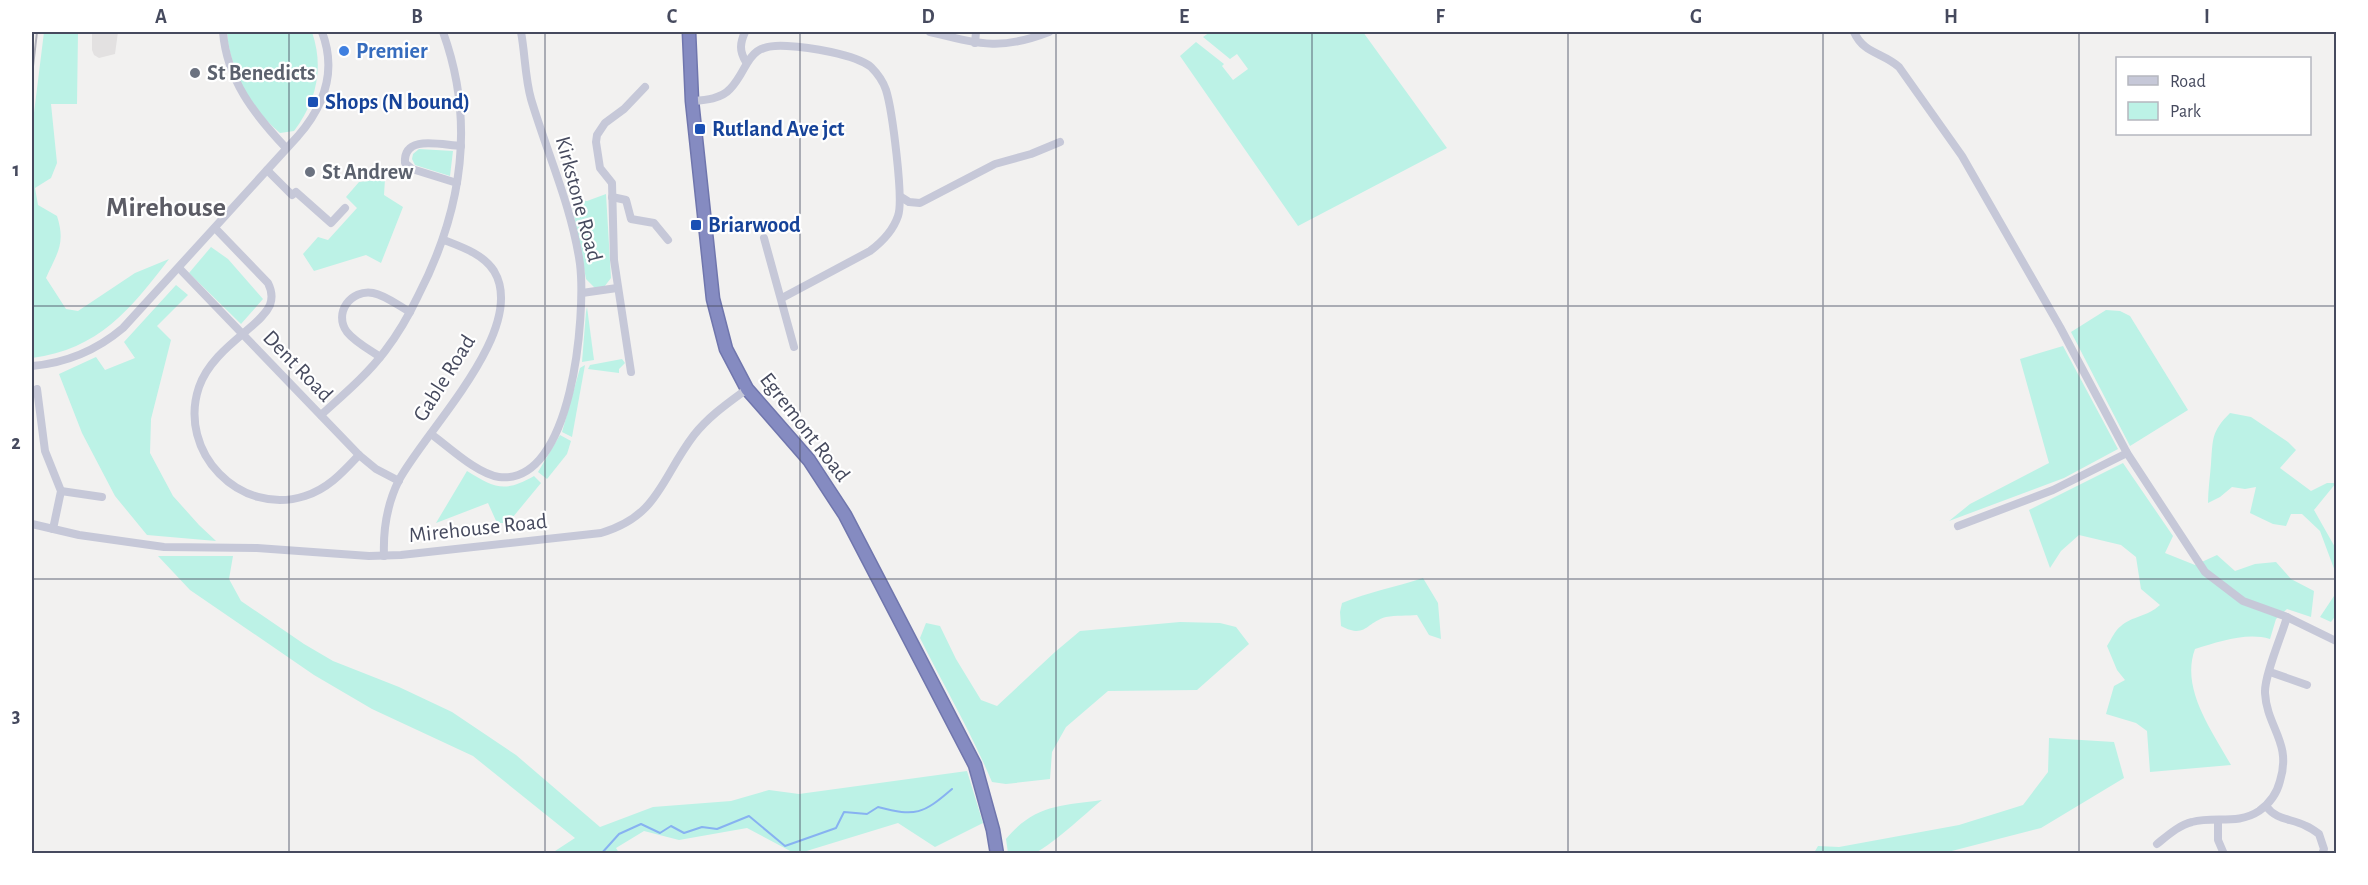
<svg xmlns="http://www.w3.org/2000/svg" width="2368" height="885" font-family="'Alegreya Sans',sans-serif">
  <rect width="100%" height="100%" fill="#f2f1f0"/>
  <!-- education -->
  <path fill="#e3e1e1" d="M92,32H118L115,54L99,58L94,55L92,50Z"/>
  <!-- green -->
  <g fill="#bcf2e6">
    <path d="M44,32H78L77,104H51L57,163L51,178L35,188L38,205L57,216C66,244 57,253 46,278L66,309L78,311L135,273L169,259C130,310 99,349 32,358V129Z"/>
    <path d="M227,32H312C324,67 317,101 294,131L280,133C251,110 229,68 227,32Z"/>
    <path d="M1210,32H1363L1447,148L1298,226L1180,56L1196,42L1224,64L1222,66L1233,80L1248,69L1237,54L1230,59L1203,37Z"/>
    <path d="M419,149L453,151L450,176L415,165L412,159L413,154Z"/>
    <path d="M385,179L384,195L403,207L381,263L366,255L314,271L303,254L318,237L328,240L357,208L346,197L359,182Z"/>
    <path d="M606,194L611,278L604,287L595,288L586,279L571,199L587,201Z"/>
    <path d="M211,247L228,259L263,299L241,324L189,273Z"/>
    <path d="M176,285L188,295L157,326L171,340L151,419L150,453L173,496L199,525L216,541L147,535L115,496L82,433L59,374L96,357L105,370L135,358L124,342Z"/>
    <path d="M587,307L594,360L582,362L586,312Z"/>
    <path d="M2106,310L2120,311L2130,316L2188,410L2130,446L2071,332Z"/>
    <path d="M2063,346L2118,449L2064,478L1949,521L1970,504L2049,463L2020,359Z"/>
    <path d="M622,359L625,363L619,369V373L588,369L590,365Z"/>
    <path d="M585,365L572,437L562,432L580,368Z"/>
    <path d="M2230,413L2251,417L2288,442L2296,450L2280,468L2311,491L2327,483H2336L2314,510L2336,549V574L2320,531L2302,514H2291L2286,526L2273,524L2250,513L2256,487L2245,489L2232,487L2220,497L2208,503C2208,490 2210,477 2211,464C2213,439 2211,432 2230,413Z"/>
    <path d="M560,435L571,441L567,454L547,479L538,472Z"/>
    <path d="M2123,463L2173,536L2165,553L2195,565L2217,555L2235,571L2255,564L2276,562L2291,579L2314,591L2311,617L2287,609L2276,619L2270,639C2246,632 2219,642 2195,649C2180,689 2213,732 2231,765L2150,772L2147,731L2136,723L2106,714L2114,686L2125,680L2117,670L2107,646C2111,640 2115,630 2121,626C2132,616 2147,617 2160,605L2141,589L2136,557L2121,545L2079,535L2061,551L2050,568L2029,510Z"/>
    <path d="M467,471C495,488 504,493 534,476L541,483L508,523H497L488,503L436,523Z"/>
    <path d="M158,556H233L229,579L241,601L304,644L333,661L399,687L452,712L516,755L600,827L653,807L731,801L769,790L799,794L967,771L983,823L935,847L898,823L800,853H794L747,828L679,840L644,831L616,848L619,853H552L575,838L473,756L372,709L314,675L190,590Z"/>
    <path d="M1423,578L1438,603L1441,639L1429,635L1417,615C1407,616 1396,615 1386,617C1365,623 1366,639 1341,626L1340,612L1342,603C1368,592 1396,587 1423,578Z"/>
    <path d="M2336,593V615L2331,622L2320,617Z"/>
    <path d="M1180,622L1220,623L1236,627L1249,644L1197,690L1108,691L1066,727L1052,752L1050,779L1006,784L992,782C971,732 944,686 920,638L926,623L940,626L956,659L981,700L997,706L1055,652L1080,631Z"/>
    <path d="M2049,738L2114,742L2124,778L2041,828L1944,853H1814L1818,846L1839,847L1959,825L2023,805L2048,772Z"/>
    <path d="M1102,800C1087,812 1047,850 1032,854C1025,855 1015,854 1008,853L1006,839C1035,804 1061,806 1102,800Z"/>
  </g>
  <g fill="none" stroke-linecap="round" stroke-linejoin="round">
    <!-- stream -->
    <path stroke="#87b2f1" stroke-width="2" d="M601,854L619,834L641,824L660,833L671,826L684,833L702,827L717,829L749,816L785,846L836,828L844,812L867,814L878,807C916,817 923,814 952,789"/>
    <!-- highway casing -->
    <g stroke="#7076ad" stroke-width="15">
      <path id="highway" d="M689,32L692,101L713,299L726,349L747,389L809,460L845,515L975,765L993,830L997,854"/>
    </g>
    <!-- minor -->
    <g stroke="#c6c8d8" stroke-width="8">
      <path d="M223,32C227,80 254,114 286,148"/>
      <path d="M745,32C740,43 739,51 746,62"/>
      <path d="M930,32C979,44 1000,51 1049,32"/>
      <path d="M1854,32C1864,54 1882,52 1899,67L1962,156L2060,327L2127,453L2205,572L2243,601L2287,617L2336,641"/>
      <path d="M975,43L976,32"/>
      <path d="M692,101C705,100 721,99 730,89C751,67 744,43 787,46C808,47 855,54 871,67C877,73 883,81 886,90C892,109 904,200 898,216C893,231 882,242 870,251L782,298"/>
      <path d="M267,170L292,195L296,192L331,223L345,208"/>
      <path d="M457,183L412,169L405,163C403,134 441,145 461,146"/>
      <path d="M612,197L626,200L631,219L654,223L668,240"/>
      <path d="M901,197L909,202L920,203L995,164L1031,154L1060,142"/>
      <path d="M215,228L268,283C272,291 273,297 270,305C265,316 254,324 245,332C227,347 207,364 199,387C177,452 240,517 305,496C328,489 343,472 359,455"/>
      <path d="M764,238L794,347"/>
      <path d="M179,268L359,455L376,469L399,481"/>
      <path d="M582,293L617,288"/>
      <path d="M380,357C370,350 355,342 347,332C333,313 351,289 373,293C385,295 399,306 410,312"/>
      <path d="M32,366C66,363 97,350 123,328L298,136C324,106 337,71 322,32"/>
      <path d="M631,372L614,260L612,183L600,168L596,142L597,135L605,123L624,109L645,87"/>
      <path d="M37,389L45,451L61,491L53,529"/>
      <path d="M321,415C343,395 367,375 385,351C398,334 409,315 418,296C462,211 476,123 443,32"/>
      <path d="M431,434C449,447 477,474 499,477C573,486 586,313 580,264C572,207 547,153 531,99C525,78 525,53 521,32"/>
      <path d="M61,491L102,497"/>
      <path d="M32,524L79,535L164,547L257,548L369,556L401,555L601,533C659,516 661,478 694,435C709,416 728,403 747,389"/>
      <path d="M1958,526L2053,490L2127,453"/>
      <path d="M384,556C383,530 387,504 399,480C425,431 529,329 494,271C483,254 462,247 444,240"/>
      <path d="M2270,672L2307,685"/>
      <path d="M2266,806C2277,821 2291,818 2306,826C2311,828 2315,831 2319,834L2324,849L2322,854"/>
      <path d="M2218,820V840L2224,854"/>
      <path d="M2157,844C2167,836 2179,825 2192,822C2215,816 2238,825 2259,811C2269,804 2277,793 2280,781C2292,742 2267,728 2265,693C2264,676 2282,635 2287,617"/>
    </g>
    <!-- highway -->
    <use href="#highway" stroke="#858bc1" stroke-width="12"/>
    <!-- rail -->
    <path stroke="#b1b1ba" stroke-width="2" d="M32,75L37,32"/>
  </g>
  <!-- grid -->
  <path fill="none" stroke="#464a5e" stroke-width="1.5" stroke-opacity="0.55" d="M289,32V854M545,32V854M800,32V854M1056,32V854M1312,32V854M1568,32V854M1823,32V854M2079,32V854M32,306H2336M32,579H2336"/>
  <!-- markers -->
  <circle fill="#3f7fe0" stroke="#fff" stroke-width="2" cx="344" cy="51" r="6"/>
  <g fill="#6b7280" stroke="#fff" stroke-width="2">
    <circle cx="195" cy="73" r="6"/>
    <circle cx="310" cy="172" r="6"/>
  </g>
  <g fill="#1a4fb4" stroke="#fff" stroke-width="2">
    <rect x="307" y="96" width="12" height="12" rx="3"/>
    <rect x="694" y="123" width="12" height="12" rx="3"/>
    <rect x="690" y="219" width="12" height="12" rx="3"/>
  </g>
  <g text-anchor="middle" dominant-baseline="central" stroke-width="4.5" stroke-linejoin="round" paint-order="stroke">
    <!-- shop labels -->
    <g font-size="22" font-weight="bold" fill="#366cbe" stroke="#fff" text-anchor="start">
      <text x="356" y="51">Premier</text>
    </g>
    <!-- worship labels -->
    <g font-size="22" font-weight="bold" fill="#5b616d" stroke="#fff" text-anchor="start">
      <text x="207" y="73">St Benedicts</text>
      <text x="322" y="172">St Andrew</text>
    </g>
    <!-- transit labels -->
    <g font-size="22" font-weight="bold" fill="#164399" stroke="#fff" text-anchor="start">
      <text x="325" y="102">Shops (N bound)</text>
      <text x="712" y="129">Rutland Ave jct</text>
      <text x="708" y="225">Briarwood</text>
    </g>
    <!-- street labels -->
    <g font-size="22" fill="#464a5e" stroke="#fff">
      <text transform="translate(579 199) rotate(75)">Kirkstone Road</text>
      <text transform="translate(298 366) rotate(46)">Dent Road</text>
      <text transform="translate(444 378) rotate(-58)">Gable Road</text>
      <text transform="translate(805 427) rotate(52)">Egremont Road</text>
      <text transform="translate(478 528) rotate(-6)">Mirehouse Road</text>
    </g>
    <!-- district labels -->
    <g font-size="28" font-weight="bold" fill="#5c5c65" stroke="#fff">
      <text x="166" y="208">Mirehouse</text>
    </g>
  </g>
  <!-- border -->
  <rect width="2368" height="885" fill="none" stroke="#ffffff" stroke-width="66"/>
  <!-- legend -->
  <rect x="2116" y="57" width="195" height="78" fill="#ffffff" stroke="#b5b7bf" stroke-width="1.5"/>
  <rect x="2128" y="76" width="30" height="9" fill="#c6c8d8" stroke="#b5b7bf" stroke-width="1.5"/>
  <text x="2170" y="87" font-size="18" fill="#464a5e">Road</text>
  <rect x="2128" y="102" width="30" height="18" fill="#bcf2e6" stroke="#b5b7bf" stroke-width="1.5"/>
  <text x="2170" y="117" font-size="18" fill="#464a5e">Park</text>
  <rect x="33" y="33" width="2302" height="819" fill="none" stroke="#464a5e" stroke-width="2"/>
  <g font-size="20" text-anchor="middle" font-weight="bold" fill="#464a5e">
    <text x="161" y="23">A</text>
    <text x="417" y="23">B</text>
    <text x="672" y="23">C</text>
    <text x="928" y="23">D</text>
    <text x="1184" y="23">E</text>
    <text x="1440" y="23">F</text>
    <text x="1696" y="23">G</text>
    <text x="1951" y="23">H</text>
    <text x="2207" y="23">I</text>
    <text x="16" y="176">1</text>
    <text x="16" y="449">2</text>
    <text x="16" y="722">3</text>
  </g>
</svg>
